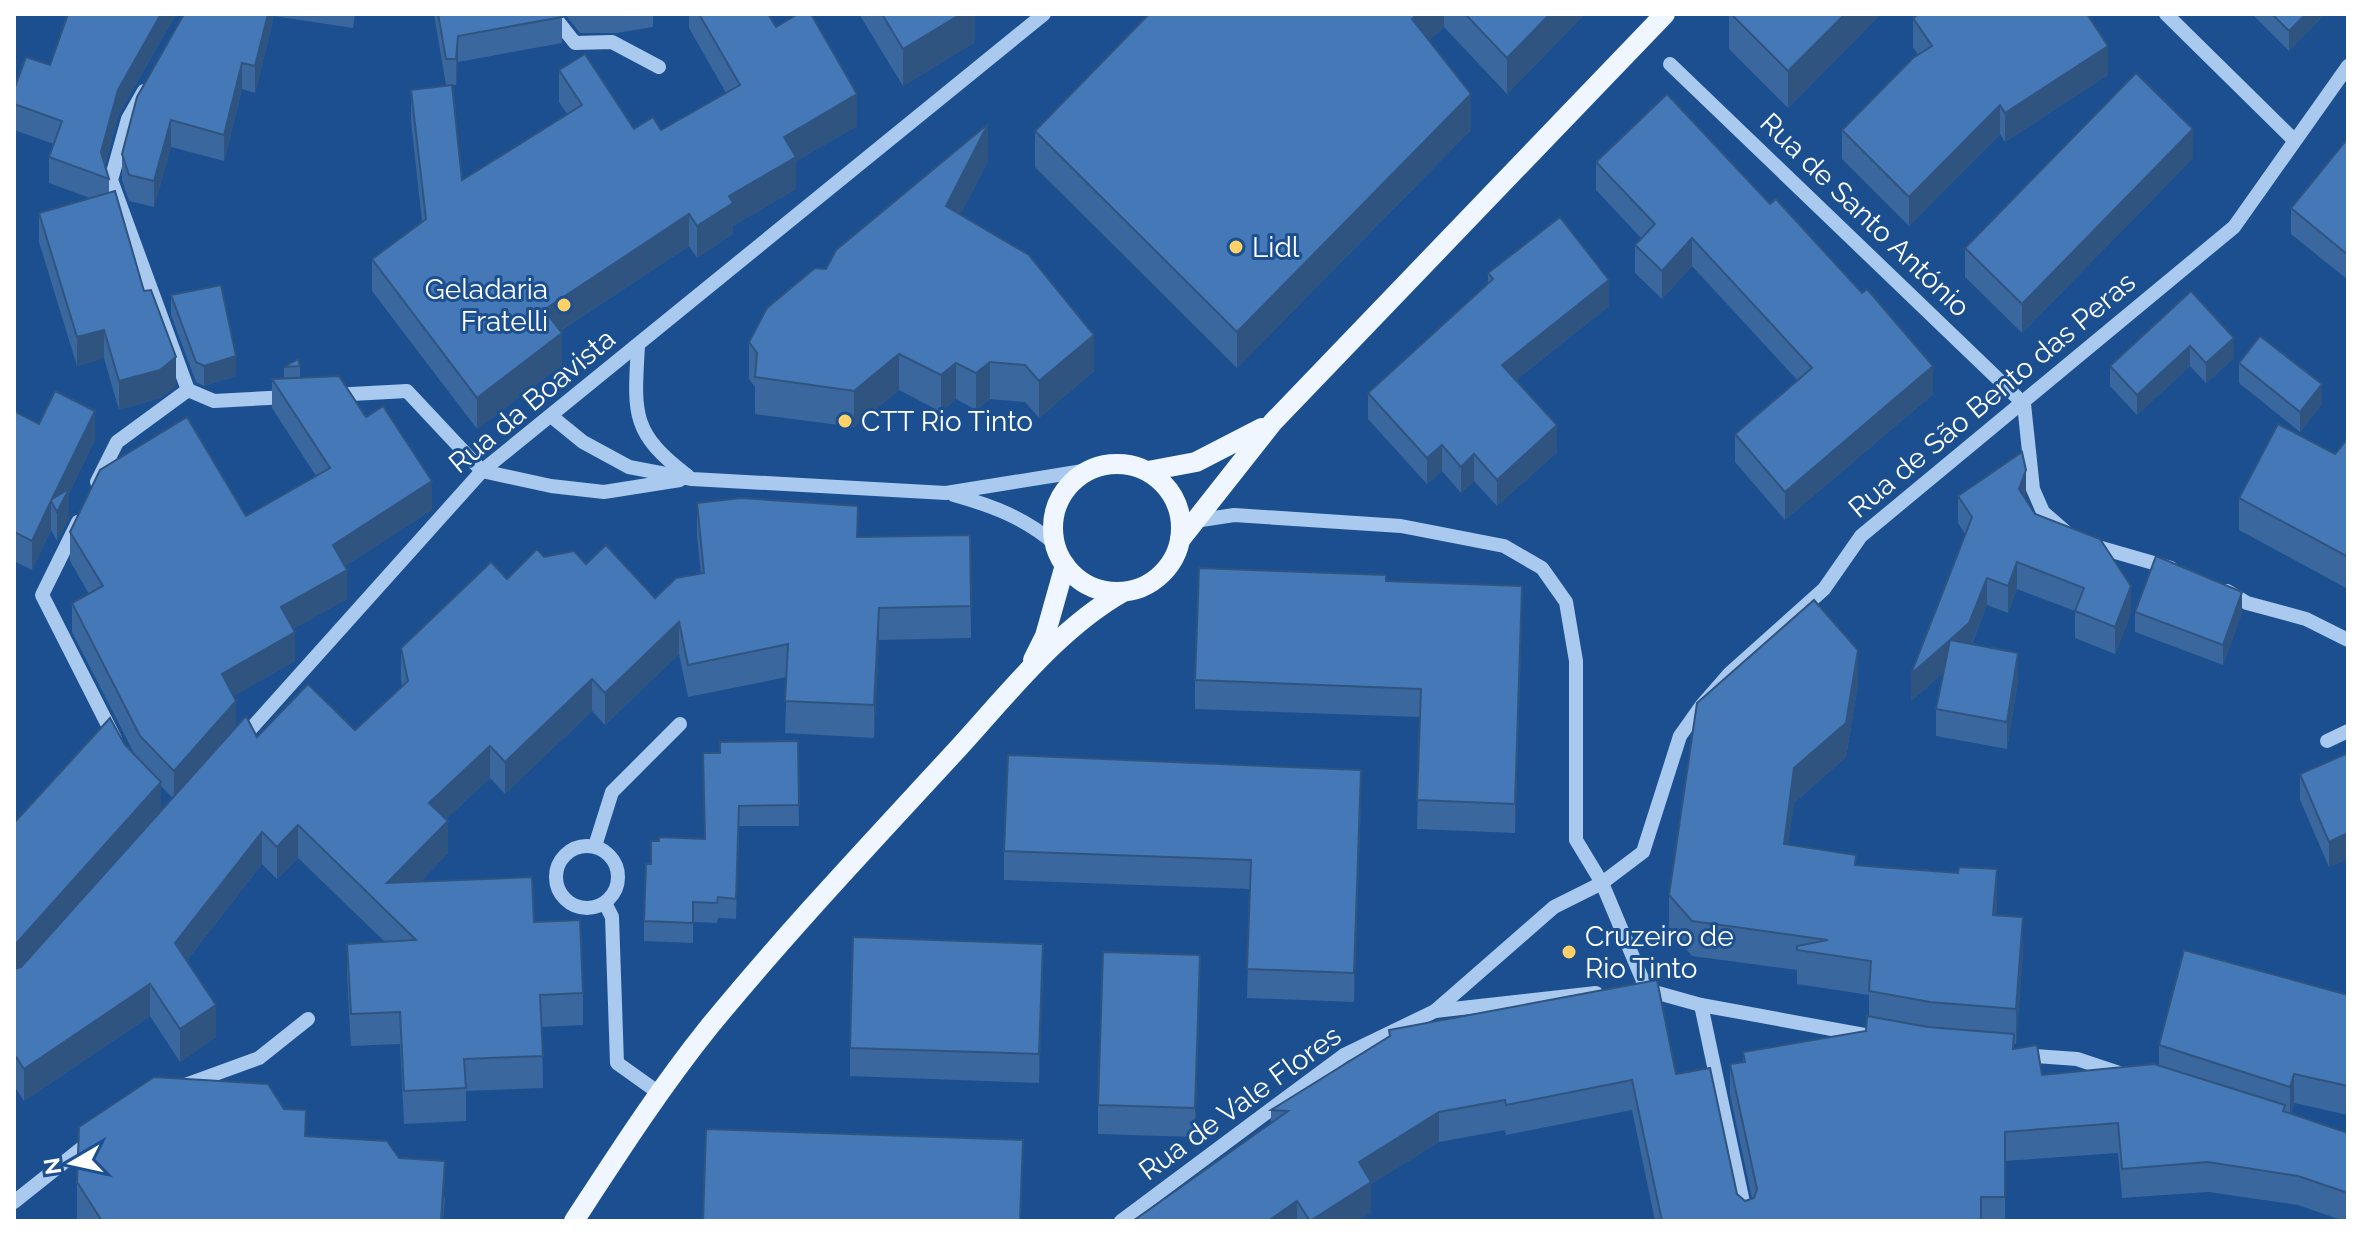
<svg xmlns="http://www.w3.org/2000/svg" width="2362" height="1235" font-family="Raleway,sans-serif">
  <rect width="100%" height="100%" fill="#1b4f8f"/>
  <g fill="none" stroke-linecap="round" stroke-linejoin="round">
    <!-- minor -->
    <g stroke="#a9c9ee" stroke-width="14">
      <path d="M552,14L575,43L612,42L659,67"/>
      <path d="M2166,14L2293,139"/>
      <path d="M1670,64L2024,404L2033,489L2043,512L2066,532"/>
      <path d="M144,91L128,119L111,180L188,390"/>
      <path d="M638,346C634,414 631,433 688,476"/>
      <path d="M333,395L407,391L482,471"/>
      <path d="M551,416L583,442L629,467L692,479L946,493L1089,470"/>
      <path d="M482,471L551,486L604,492L680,480"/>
      <path d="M97,482L117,442L188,390L214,401L288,397"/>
      <path d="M954,495C993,506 1025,518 1055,544"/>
      <path d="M1195,521L1234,515L1401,526L1504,546L1542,568L1566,602L1576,661V840L1602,883L1646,988"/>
      <path d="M78,522L42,595L115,739"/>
      <path d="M2091,545L2171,568"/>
      <path d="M2227,591L2247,603L2306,619L2348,640"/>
      <path d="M240,741L482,471L1044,14"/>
      <path d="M2327,741L2348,731"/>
      <circle cx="587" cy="877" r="31"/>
      <path d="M595,846L612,792L680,724"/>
      <path d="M605,903L612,917L617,1063L659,1093"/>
      <path d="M1640,988L1701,1005L1870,1036"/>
      <path d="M1701,1005L1747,1221"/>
      <path d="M1435,1011L1596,993"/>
      <path d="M2021,1055L2077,1059L2122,1074"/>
      <path d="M185,1085L259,1058L308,1019"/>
      <path d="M14,1202L92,1140"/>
      <path d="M1121,1221L1344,1055L1435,1011L1554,907L1602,883L1643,852L1680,736L1702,705L1729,674L1824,589L1861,536L2234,227L2348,66"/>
    </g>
    <!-- major -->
    <g stroke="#f0f6ff" stroke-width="20">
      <circle cx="1117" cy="528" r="64"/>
      <path d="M1148,471L1196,462L1262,428"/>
      <path d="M1180,540L1273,422L1665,14"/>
      <path d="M1033,660L1045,636L1065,565"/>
      <path d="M574,1221C617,1155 660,1088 709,1027C786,933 870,844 952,755C1004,699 1056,630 1123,592"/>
    </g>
  </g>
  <!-- wall -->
  <g fill="#3a679d" fill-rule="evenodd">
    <path d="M68,14H176L118,116L105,165L109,179V192L144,291L176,386L160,398L119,410L104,358L77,366L39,242V213L90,198L49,183V157L54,144L14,130V90L50,65Z"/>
    <path d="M184,14H355L353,28L274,16L255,93L242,89L224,161L171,147L154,207L129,201L122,180V154Z"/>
    <path d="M434,14H560L562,17V43L458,62L456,85H452L462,180L567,114L559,102V70L634,129L661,130L726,93L689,28V14H768L776,27L857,126L796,161V189L733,226V234L697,258L689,246L560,331L562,365L477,429L372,291V259L422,221L411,121V90L446,85Z"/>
    <path d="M565,14H653V27L617,33H580Z"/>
    <path d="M859,14H975V42L903,86Z"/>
    <path d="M1149,14H1584V15L1507,94L1444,27L1429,40L1471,130L1237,368L1035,167V131Z"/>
    <path d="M1729,14H1881L1788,108L1729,49Z"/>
    <path d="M2252,14H2324V15L2289,51Z"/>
    <path d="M1913,18L2108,75L2005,142L2000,134L1909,226L1842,159V130L1918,55L1913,47Z"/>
    <path d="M2348,138V280L2291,234V208Z"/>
    <path d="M2193,158L2022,333L1965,277V248Z"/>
    <path d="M988,161L960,215L1094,371L1039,418L1025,402L990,399L976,410L956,399L941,412L899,390L854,427L755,414V387L749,379V342L826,269Z"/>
    <path d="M1596,162L1933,394L1785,520L1735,462V434L1797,380L1692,266L1662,299L1635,273V245L1641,238L1596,190Z"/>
    <path d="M1488,273L1609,306L1516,380L1557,452L1497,506L1474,481L1461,493L1442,471L1427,484L1368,419V393L1488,283Z"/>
    <path d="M2191,291L2234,358L2206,383L2190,366L2137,415L2110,386V366Z"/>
    <path d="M171,295L236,376L204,386L196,382L171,315Z"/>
    <path d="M2239,363L2322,404L2300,432L2239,383Z"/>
    <path d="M300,366V378L366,417L432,510L345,566L347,599L293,629L295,661L233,696L236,728L257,737L355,730L402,687L401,680V648L507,579L544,557L586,564L655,598L701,574L697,535V503L858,537L970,535L971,638L879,640L874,738L785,733L787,677L688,697L679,654L605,725L592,711L505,794L490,778L446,819L448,853L420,882L534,922L583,993V1025L542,1027L543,1088L466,1091V1121L404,1124L400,1044L351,1046L347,976V944L385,942L298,858L277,879L262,864L187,960L216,1037L180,1062L150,1016L24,1101L14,1086V823L125,745L136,757L72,632V603L89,594L70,561V532L246,516L316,476L272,408V379L284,378V367ZM161,786L173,798L161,812Z"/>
    <path d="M14,411L39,424L95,440L69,493V518L57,541L51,530L32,570L14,561Z"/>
    <path d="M2348,438V589L2239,530V498L2335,454Z"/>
    <path d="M1958,496L2026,497L2025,499L2035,514L2131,613L2115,654L2075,638V611L2017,589L2008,613L1987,605L1972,644L2018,680L2007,749L1936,736V709L1944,672L1911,701L1965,534L1958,523Z"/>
    <path d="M1386,581L1522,615L1515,833L1417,829L1420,717L1195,709V680Z"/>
    <path d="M2135,612H2242L2223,665L2135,632Z"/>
    <path d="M1858,684L1846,757L1794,803L1788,844L1856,865L1997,904L1996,915L2023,952L2016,1044H2014V1048L2042,1075L2159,1066V1045L2348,995V1115L2294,1103L2291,1114L2348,1133V1221H2344L2298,1205L2208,1192L2122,1198L2118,1153L2005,1161V1221H1655L1632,1110L1506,1135L1505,1130L1439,1142L1371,1184V1212L1357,1221H1133L1271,1123V1110L1389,1036V1030L1676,1074L1737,1194L1745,1201L1752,1199L1730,1094V1064L1743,1062V1052L1866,1031L1869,1016V995L1797,984V970L1692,956L1669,929V895Z"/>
    <path d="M798,741L799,826H739L736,919L718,918L717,923L693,922V943L644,941V921L651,864L704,839L720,753Z"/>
    <path d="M2348,753V859L2329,867L2300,800V774Z"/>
    <path d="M1361,799L1354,1002L1247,998L1250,889L1004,880V851Z"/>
    <path d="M1043,973L1039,1083L850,1076V1048Z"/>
    <path d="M1200,984L1195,1137L1098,1134V1105Z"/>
    <path d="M284,1109L306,1136L399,1158L445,1198L443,1221H78L77,1218V1182Z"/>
  </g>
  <!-- shaded-wall -->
  <g fill="#305480">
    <path d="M161,14H176L118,116L101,178V152L118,90Z"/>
    <path d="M268,14H274V16L255,93V66Z"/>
    <path d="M961,14H975V42L903,86V49Z"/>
    <path d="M1418,14H1444V27L1412,55V19Z"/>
    <path d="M1550,14H1584V15L1507,94V58Z"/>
    <path d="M1845,14H1881L1788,108V71Z"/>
    <path d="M2306,14H2324V15L2289,51V31Z"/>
    <path d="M458,36V62L456,85V59Z"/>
    <path d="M2108,46V75L2005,142V113Z"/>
    <path d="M242,63V89L224,161V135Z"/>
    <path d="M857,94V126L796,161V189L733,226V234L697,258V226L729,196L784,137Z"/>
    <path d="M1471,94V130L1237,368V332Z"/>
    <path d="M2000,105V134L1909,226V197Z"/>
    <path d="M171,120V147L154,207V181Z"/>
    <path d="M988,124V161L946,243V206Z"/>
    <path d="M2193,129V158L2022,333V304Z"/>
    <path d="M689,214V246L544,341V310Z"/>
    <path d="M1692,238V266L1662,299V271Z"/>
    <path d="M1609,280V306L1502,391V365Z"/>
    <path d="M104,330V358L77,366V337Z"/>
    <path d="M562,333V365L477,429V398Z"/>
    <path d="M1094,335V371L1039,418V381Z"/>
    <path d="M2234,338V358L2206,383V363Z"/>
    <path d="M2190,346V366L2137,415V395Z"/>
    <path d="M899,354V390L854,427V391Z"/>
    <path d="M236,356V376L204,386V366Z"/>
    <path d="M176,357V386L160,398L119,410V381Z"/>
    <path d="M990,362V399L976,410V373Z"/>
    <path d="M956,363V399L941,412V375Z"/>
    <path d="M1933,366V394L1785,520V492Z"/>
    <path d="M2322,384V404L2300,432V412Z"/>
    <path d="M95,411V440L69,493V518L57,541V512L52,499Z"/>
    <path d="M1557,425V452L1497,506V480Z"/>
    <path d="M1442,445V471L1427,484V458Z"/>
    <path d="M1474,454V481L1461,493V467Z"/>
    <path d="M2026,470V497L2019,516V489Z"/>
    <path d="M432,481V510L333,574V545Z"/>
    <path d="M51,501V530L32,570V541Z"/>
    <path d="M2017,562V589L2008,613V586Z"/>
    <path d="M347,570V599L281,636V607Z"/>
    <path d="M1987,578V605L1969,650L1950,640Z"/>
    <path d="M1522,586V615L1515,833V804Z"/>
    <path d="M2131,586V613L2115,654V627Z"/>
    <path d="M2242,592V612L2223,665V645Z"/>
    <path d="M879,608V640L874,738V705Z"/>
    <path d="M679,622V654L605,725V693Z"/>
    <path d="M295,632V661L222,703V674Z"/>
    <path d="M1950,640V667L1911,701V674Z"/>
    <path d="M1858,650V684L1846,757L1794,803L1784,878V844L1794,768Z"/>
    <path d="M2018,653V680L2007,749V722Z"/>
    <path d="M592,679V711L505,794V762Z"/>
    <path d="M236,701V730L174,800V771Z"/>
    <path d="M490,746V778L429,835V803Z"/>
    <path d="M1361,770V799L1354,1002V973Z"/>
    <path d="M161,782V815L14,978V946Z"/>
    <path d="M448,821V853L389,914L387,883Z"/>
    <path d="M298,825V858L277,879V847Z"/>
    <path d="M262,832V864L175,975V943Z"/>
    <path d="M2348,833V859L2329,867V842Z"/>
    <path d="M1997,869V904L1993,950V915Z"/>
    <path d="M2023,917V952L2016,1044V1009Z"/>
    <path d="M1043,944V973L1039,1083V1054Z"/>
    <path d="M1200,955V984L1195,1137V1108Z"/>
    <path d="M150,984V1016L24,1101V1069Z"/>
    <path d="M216,1005V1037L180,1062V1029Z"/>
    <path d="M2294,1074V1103L2290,1115V1087Z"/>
    <path d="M1439,1112V1142L1371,1184V1212L1357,1221H1310L1359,1162Z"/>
    <path d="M445,1161L443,1221H441Z"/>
    <path d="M1297,1201V1221H1268Z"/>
  </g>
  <!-- building -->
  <g fill="#4478b7" stroke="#305480" stroke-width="2">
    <path d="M68,14H161L118,90L101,152L109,179L49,157L62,121L14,104V90L26,57L50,65Z"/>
    <path d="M184,14H268L255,66L242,63L224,135L171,120L154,181L129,175L122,154L137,97Z"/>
    <path d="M438,14H560L562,17L458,36L456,59H446Z"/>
    <path d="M699,14H768L776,27L798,14H811L857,94L784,137L796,157L729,196L733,203L697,226L689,214L544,310L562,333L477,398L372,259L426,219L411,90L452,85L462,180L582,105L559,70L585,54L634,129L653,117L661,130L740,85Z"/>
    <path d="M882,14H961L903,49Z"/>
    <path d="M1149,14H1418L1412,19L1471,94L1237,332L1035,131Z"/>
    <path d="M1465,14H1550L1507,58Z"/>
    <path d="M1731,14H1845L1788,71Z"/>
    <path d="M1919,14H2087L2108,46L2005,113L2000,105L1909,197L1842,130L1913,58L1932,46L1913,18Z"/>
    <path d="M2272,14H2306L2289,31Z"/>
    <path d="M2136,73L2193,129L2022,304L1965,248Z"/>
    <path d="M1667,94L1770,204L1776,199L1862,293L1867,289L1933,366L1785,492L1735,434L1812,368L1692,238L1662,271L1635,245L1655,224L1596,162Z"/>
    <path d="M988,124L946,206L1029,255L1094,335L1039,381L1025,365L990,362L976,373L956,363L941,375L899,354L854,391L755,377L757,353L749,342L767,308L815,268L826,269L836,250Z"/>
    <path d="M2348,138V255L2291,208Z"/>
    <path d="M115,191L144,291L151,290L176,357L160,370L119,381L104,330L77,337L39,213Z"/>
    <path d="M1560,217L1609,280L1502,365L1557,425L1497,480L1474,454L1461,467L1442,445L1427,458L1368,393L1493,279L1488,273Z"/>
    <path d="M221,285L236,356L204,366L196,362L171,295Z"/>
    <path d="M2191,291L2234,338L2206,363L2190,346L2137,395L2110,366Z"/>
    <path d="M2260,336L2322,384L2300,412L2239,363Z"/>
    <path d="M298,359L300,366L284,367Z"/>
    <path d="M339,376L366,417L383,406L432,481L333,545L347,570L281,607L295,632L222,674L236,701L174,771L140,736L72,603L103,586L70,532L100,470L187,417L246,516L330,468L272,379Z"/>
    <path d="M55,391L95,411L52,499L69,489L57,512L51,501L32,541L14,532V411L39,424Z"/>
    <path d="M2278,424L2335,454L2348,438V557L2239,498Z"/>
    <path d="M2022,452L2026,470L2019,489L2035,514L2100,539L2131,586L2115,627L2075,611L2084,588L2017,562L2008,586L1987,578L1969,623L1950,640L2018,653L2007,722L1936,709L1950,640L1911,674L1972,517L1958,496Z"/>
    <path d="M741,498L858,506L857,537L970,535L971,606L879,608L874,705L785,701L788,644L688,665L679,622L605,693L592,679L505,762L490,746L429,803L448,821L387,883L532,877L534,922L580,920L583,993L540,995L543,1056L464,1059L466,1088L404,1091L400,1012L351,1014L347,944L416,940L298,825L277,847L262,832L175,943L216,1005L180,1029L150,984L24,1069L14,1054V969L21,967L246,716L257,737L308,684L355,730L408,681L401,648L491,562L507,579L537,549L544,557L574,551L586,564L606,545L655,598L676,578L704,573L697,503Z"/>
    <path d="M2156,556L2242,592L2223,645L2135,612Z"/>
    <path d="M1199,568L1386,575V581L1522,586L1515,804L1417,800L1421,689L1195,680Z"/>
    <path d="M1814,600L1858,650L1846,723L1794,768L1784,844L1856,855L1855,865L1958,873L1959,867L1997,869L1993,915L2023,917L2016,1009L1930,1002L1869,991L1871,961L1797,950V946L1828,940L1692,921L1669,895L1697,703Z"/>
    <path d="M110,718L125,745L161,782L14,946V823Z"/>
    <path d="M798,741L799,805L739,806L736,899L718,897L717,903L693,902V923L644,921L646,864H651V841H659V837L705,839L703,753H720V742Z"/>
    <path d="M2348,753V833L2329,842L2300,774Z"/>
    <path d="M1008,755L1361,770L1354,973L1247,969L1251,860L1004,851Z"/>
    <path d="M853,937L1043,944L1039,1054L850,1048Z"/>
    <path d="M2184,950L2348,995V1086L2294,1074L2290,1087L2159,1045Z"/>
    <path d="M1103,952L1200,955L1195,1108L1098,1105Z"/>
    <path d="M1657,980L1676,1074L1710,1068L1737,1194L1745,1201L1754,1198L1757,1189L1730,1064L1745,1062L1743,1052L1866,1031L1867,1016L1928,1027L2014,1034L2013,1049L2037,1045L2042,1075L2154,1064L2285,1105L2283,1111L2348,1133V1193L2298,1176L2208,1162L2122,1169L2118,1123L2005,1132V1197H1981V1221H1662L1632,1080L1506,1105L1505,1100L1439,1112L1359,1162L1371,1182L1310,1221L1297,1201L1268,1221H1133L1288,1111L1271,1110L1390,1036L1389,1030Z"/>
    <path d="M154,1077L268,1084L284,1109L306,1110L305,1136L387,1141L399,1158L445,1161L441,1221H102L77,1182L79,1127Z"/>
    <path d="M706,1129L1023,1140L1020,1221H703Z"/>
  </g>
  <!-- markers -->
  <g fill="#ffd166" stroke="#1b4f8f" stroke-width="3">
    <circle cx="1236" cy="247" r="8"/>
    <circle cx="564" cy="305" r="8"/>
    <circle cx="845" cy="421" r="8"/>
    <circle cx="1569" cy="952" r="8"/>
  </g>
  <g text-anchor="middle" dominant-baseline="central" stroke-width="6" stroke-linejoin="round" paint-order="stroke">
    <!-- street labels -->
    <g font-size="28" fill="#fff" stroke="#1b4f8f">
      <text transform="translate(1865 215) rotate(44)">Rua de Santo António</text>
      <text transform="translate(1992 395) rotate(-40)">Rua de São Bento das Peras</text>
      <text transform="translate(532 401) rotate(-40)">Rua da Boavista</text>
      <text transform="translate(1240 1103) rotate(-36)">Rua de Vale Flores</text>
    </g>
    <!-- poi labels -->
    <g font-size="28" fill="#fff" stroke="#1b4f8f" text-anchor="start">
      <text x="1252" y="247">Lidl</text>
      <text x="548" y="289" text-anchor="end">Geladaria<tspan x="548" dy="32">Fratelli</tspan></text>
      <text x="861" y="421">CTT Rio Tinto</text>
      <text x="1585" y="936">Cruzeiro de<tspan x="1585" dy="32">Rio Tinto</tspan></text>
    </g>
  </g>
  <!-- border -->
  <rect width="2362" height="1235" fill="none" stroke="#ffffff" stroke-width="32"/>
  <!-- north arrow -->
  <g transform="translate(72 1163) rotate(261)" stroke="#1b4f8f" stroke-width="6" paint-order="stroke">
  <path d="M0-6L14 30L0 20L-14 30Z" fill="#ffffff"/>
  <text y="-12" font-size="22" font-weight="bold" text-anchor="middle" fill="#ffffff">N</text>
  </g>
</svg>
